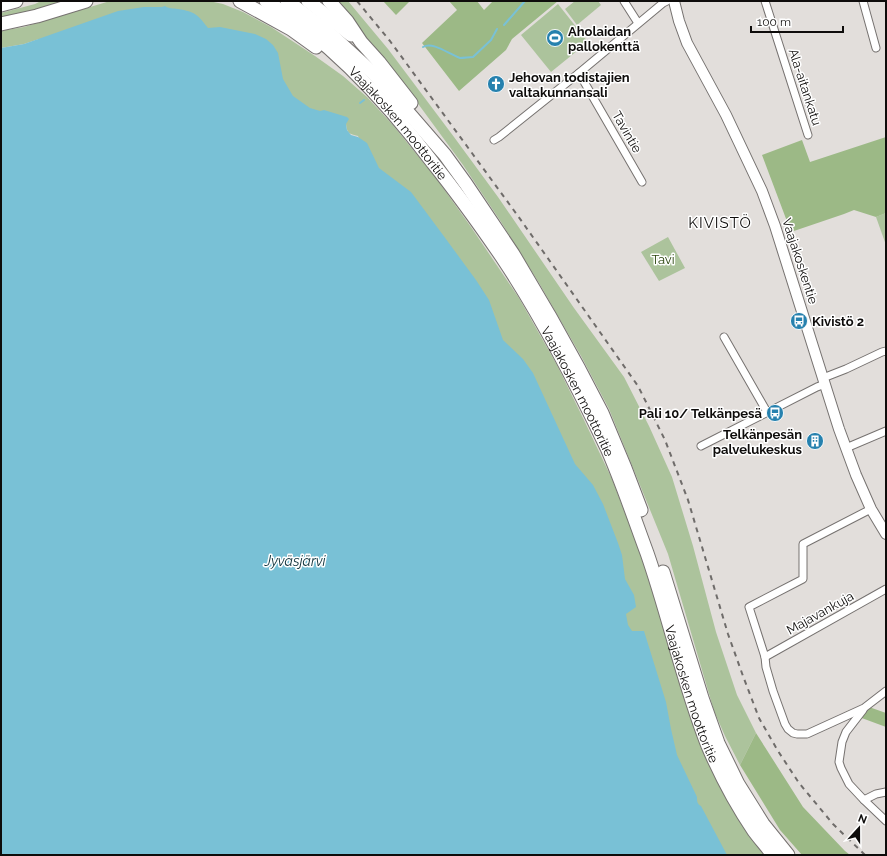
<svg xmlns="http://www.w3.org/2000/svg" width="887" height="856" font-family="Raleway,sans-serif">
  <rect width="100%" height="100%" fill="#e2dedb"/>
  <!-- green -->
  <g fill="#acc39c">
    <path d="M41,1H77L1,20V13L35,4Z"/>
    <path d="M110,1H209L223,4L243,12L271,27L315,56L343,76L367,97L392,124L436,178L471,227L519,298L557,365L584,420L612,479L639,550L655,600L690,715L706,754L766,855H640L358,136C349,134 347,133 346,124L39,39L24,44L1,48V31L24,27Z"/>
    <path d="M335,1H348L388,49L454,137L498,197L574,308L624,377L649,426L672,477L693,546L716,632L737,695L756,733L740,765L725,736L714,711L668,554L609,409L581,356L539,283L501,222L463,165L419,105L377,50Z"/>
    <path d="M575,1H598L601,5L577,25L565,9Z"/>
    <path d="M558,4L588,42L551,72L521,35Z"/>
    <path d="M886,213V245L876,217Z"/>
    <path d="M668,237L685,268L659,281L641,252Z"/>
  </g>
  <!-- forest -->
  <g fill="#9cb986">
    <path d="M383,1H410L396,15Z"/>
    <path d="M449,1H477L484,10L493,1H558L512,39L506,50L459,91L422,43L457,10Z"/>
    <path d="M886,137V213L876,217L854,210L844,214L791,232L762,155L802,140L810,162Z"/>
    <path d="M869,707L886,713V727L859,717Z"/>
    <path d="M756,733L803,807L845,851L850,855H802L780,830L740,765Z"/>
  </g>
  <!-- water -->
  <path fill="#79c1d6" d="M165,6C169,9 173,8 178,9C196,12 197,14 208,28L220,27L255,34L266,39L273,45L278,53L283,79L293,96L310,108L320,111L324,110L347,117L349,119L346,124L347,130L351,135L358,137L367,143L379,168L411,192L443,235L476,280L489,300L503,340L523,359L533,373L575,464L593,485L603,504L618,543L622,555L625,579L634,595L636,607L626,614L628,625L632,631H644L666,702L671,729L677,755L697,797C697,801 697,804 701,806L727,855H1V48L24,44L118,11L144,7H162Z"/>
  <g fill="none" stroke-linecap="round" stroke-linejoin="round">
    <!-- stream -->
    <g stroke="#79c1d6" stroke-width="2">
      <path d="M504,25L525,1"/>
      <path d="M423,47C433,41 450,55 460,58C464,58 469,57 473,57L491,40L497,29"/>
      <path d="M360,103L364,100"/>
    </g>
    <!-- street casing -->
    <g stroke="#767270" stroke-width="9">
      <g id="street">
        <path d="M624,1L638,23"/>
        <path d="M765,1L808,135"/>
        <path d="M863,1L876,48"/>
        <path d="M579,73L642,182"/>
        <path d="M494,140L499,137L579,73L663,3L667,1"/>
        <path d="M724,337L767,412"/>
        <path d="M823,378L846,369L882,352L886,351"/>
        <path d="M701,446L817,387L825,384"/>
        <path d="M846,448L886,431"/>
        <path d="M871,509L803,544V579L749,607L765,657L766,667L773,691L785,724L788,729L793,733L797,734H807L864,708L886,691"/>
        <path d="M765,657L886,589"/>
        <path d="M863,710L846,732L842,742L839,762L841,768L849,784L864,800L886,821"/>
        <path d="M864,800L876,794L886,792"/>
      </g>
    </g>
    <!-- secondary casing -->
    <g stroke="#767270" stroke-width="12">
      <path id="secondary" d="M674,1L679,21L687,43L726,115L762,191L775,226L839,429L856,475L871,509L886,534"/>
    </g>
    <!-- highway casing -->
    <g stroke="#767270" stroke-width="15">
      <g id="highway">
        <path d="M240,1L291,29L316,47"/>
        <path id="s1" d="M266,1C331,41 387,102 433,163C457,193 480,225 502,257C542,317 576,383 607,448C622,482 634,518 647,553C669,616 683,683 708,746C720,774 737,806 754,831C760,839 767,847 773,855"/>
        <path d="M287,1L326,30L373,73L393,95L445,155L466,184L513,254L549,315L579,369L602,413L625,468L641,510"/>
        <path d="M308,1L351,35"/>
        <path d="M329,1L347,21L361,42L379,62L411,103"/>
        <path d="M1,5L16,1"/>
        <path d="M1,24L37,16L86,1"/>
        <path d="M663,572L702,698L718,743L738,784L763,824L788,855"/>
      </g>
    </g>
    <!-- street -->
    <use href="#street" stroke="#fff" stroke-width="7"/>
    <!-- secondary -->
    <use href="#secondary" stroke="#fff" stroke-width="10"/>
    <!-- highway -->
    <use href="#highway" stroke="#fff" stroke-width="13"/>
    <!-- rail -->
    <path stroke="#6f6c6a" stroke-width="2" stroke-dasharray="5 5" stroke-linecap="butt" d="M357,1L390,41L518,216L638,386L665,440L688,500L728,634L743,676L759,718L778,751L799,783L833,824L865,855"/>
  </g>
  <!-- icons -->
  <defs>
    <g id="stadium-disc" transform="scale(0.9)"><circle r="9.5" fill="#2681ae" stroke="#fff"/><path d="M0-5a6.5 5 0 1 0 0 10a6.5 5 0 1 0 0-10ZM-3.5-1.8h7v3.6h-7Z" fill="#fff"/></g>
    <g id="church-disc" transform="scale(0.9)"><circle r="9.5" fill="#2681ae" stroke="#fff"/><path d="M-1.2-6h2.4v3.5h3.3v2.4h-3.3V6h-2.4V-.1h-3.3v-2.4h3.3Z" fill="#fff"/></g>
    <g id="bus-disc" transform="scale(0.9)"><circle r="9.5" fill="#2681ae" stroke="#fff"/><path d="M-5-6H5V4H4V6H2V4H-2V6H-4V4H-5ZM-3.5-4V0h7V-4ZM-3.5 1.2v1.5H-2V1.2ZM2 1.2v1.5H3.5V1.2Z" fill="#fff"/></g>
    <g id="building-disc" transform="scale(0.9)"><circle r="9.5" fill="#2681ae" stroke="#fff"/><path d="M-4-6H4V6H1V3H-1V6H-4ZM-2.5-4.3h1.7v1.8h-1.7ZM.8-4.3h1.7v1.8H.8ZM-2.5-1h1.7V.8h-1.7ZM.8-1h1.7V.8H.8Z" fill="#fff"/></g>
  </defs>
  <g fill-rule="evenodd">
    <use href="#stadium-disc" x="555" y="38"/>
    <use href="#church-disc" x="496" y="84"/>
    <use href="#bus-disc" x="799" y="321"/>
    <use href="#bus-disc" x="775" y="413"/>
    <use href="#building-disc" x="815" y="441"/>
  </g>
  <g text-anchor="middle" dominant-baseline="central" stroke-width="3" stroke-linejoin="round" paint-order="stroke">
    <!-- poi labels -->
    <g font-size="13" font-weight="bold" fill="#0e0c0b" stroke="#fff" text-anchor="start">
      <text x="568" y="31">Aholaidan<tspan x="568" dy="15">pallokenttä</tspan></text>
      <text x="509" y="77">Jehovan todistajien<tspan x="509" dy="15">valtakunnansali</tspan></text>
      <text x="812" y="321">Kivistö 2</text>
      <text x="762" y="413" text-anchor="end">Pali 10/ Telkänpesä</text>
      <text x="802" y="434" text-anchor="end">Telkänpesän<tspan x="802" dy="15">palvelukeskus</tspan></text>
    </g>
    <!-- street labels -->
    <g font-size="13" fill="#0e0c0b" stroke="#fff">
      <text transform="translate(805 87) rotate(72)">Ala-aitankatu</text>
      <text stroke="none"><textPath href="#s1" startOffset="181">Vaajakosken moottoritie</textPath></text>
      <text transform="translate(627 132) rotate(60)">Tavintie</text>
      <text transform="translate(800 261) rotate(72)">Vaajakoskentie</text>
      <text stroke="none"><textPath href="#s1" startOffset="505">Vaajakosken moottoritie</textPath></text>
      <text transform="translate(820 613) rotate(-29)">Majavankuja</text>
      <text stroke="none"><textPath href="#s1" startOffset="829">Vaajakosken moottoritie</textPath></text>
    </g>
    <!-- park labels -->
    <g font-size="13" fill="#2a450e" stroke="#fff">
      <text x="663" y="259">Tavi</text>
    </g>
    <!-- water labels -->
    <g font-size="14" font-style="italic" fill="#0a2e37" stroke="#fff">
      <text x="295" y="561">Jyväsjärvi</text>
    </g>
    <!-- quarter labels -->
    <g font-size="15" letter-spacing="1" fill="#0e0c0b" stroke="#fff">
      <text x="720" y="223">KIVISTÖ</text>
    </g>
  </g>
  <!-- border -->
  <rect width="887" height="856" fill="none" stroke="#0e0c0b" stroke-width="4"/>
  <!-- north arrow -->
  <g transform="translate(859 828) rotate(21)" stroke="#ffffff" stroke-width="3" paint-order="stroke">
  <path d="M0-3L7 15L0 10L-7 15Z" fill="#0e0c0b"/>
  <text y="-6" font-size="11" font-weight="bold" text-anchor="middle" fill="#0e0c0b">N</text>
  </g>
  <!-- scale -->
  <path d="M751 26v6h92v-6" fill="none" stroke="#0e0c0b" stroke-width="2"/>
  <text x="757" y="26" font-size="12" fill="#0e0c0b" stroke="#ffffff" stroke-width="3" paint-order="stroke">100 m</text>
</svg>
